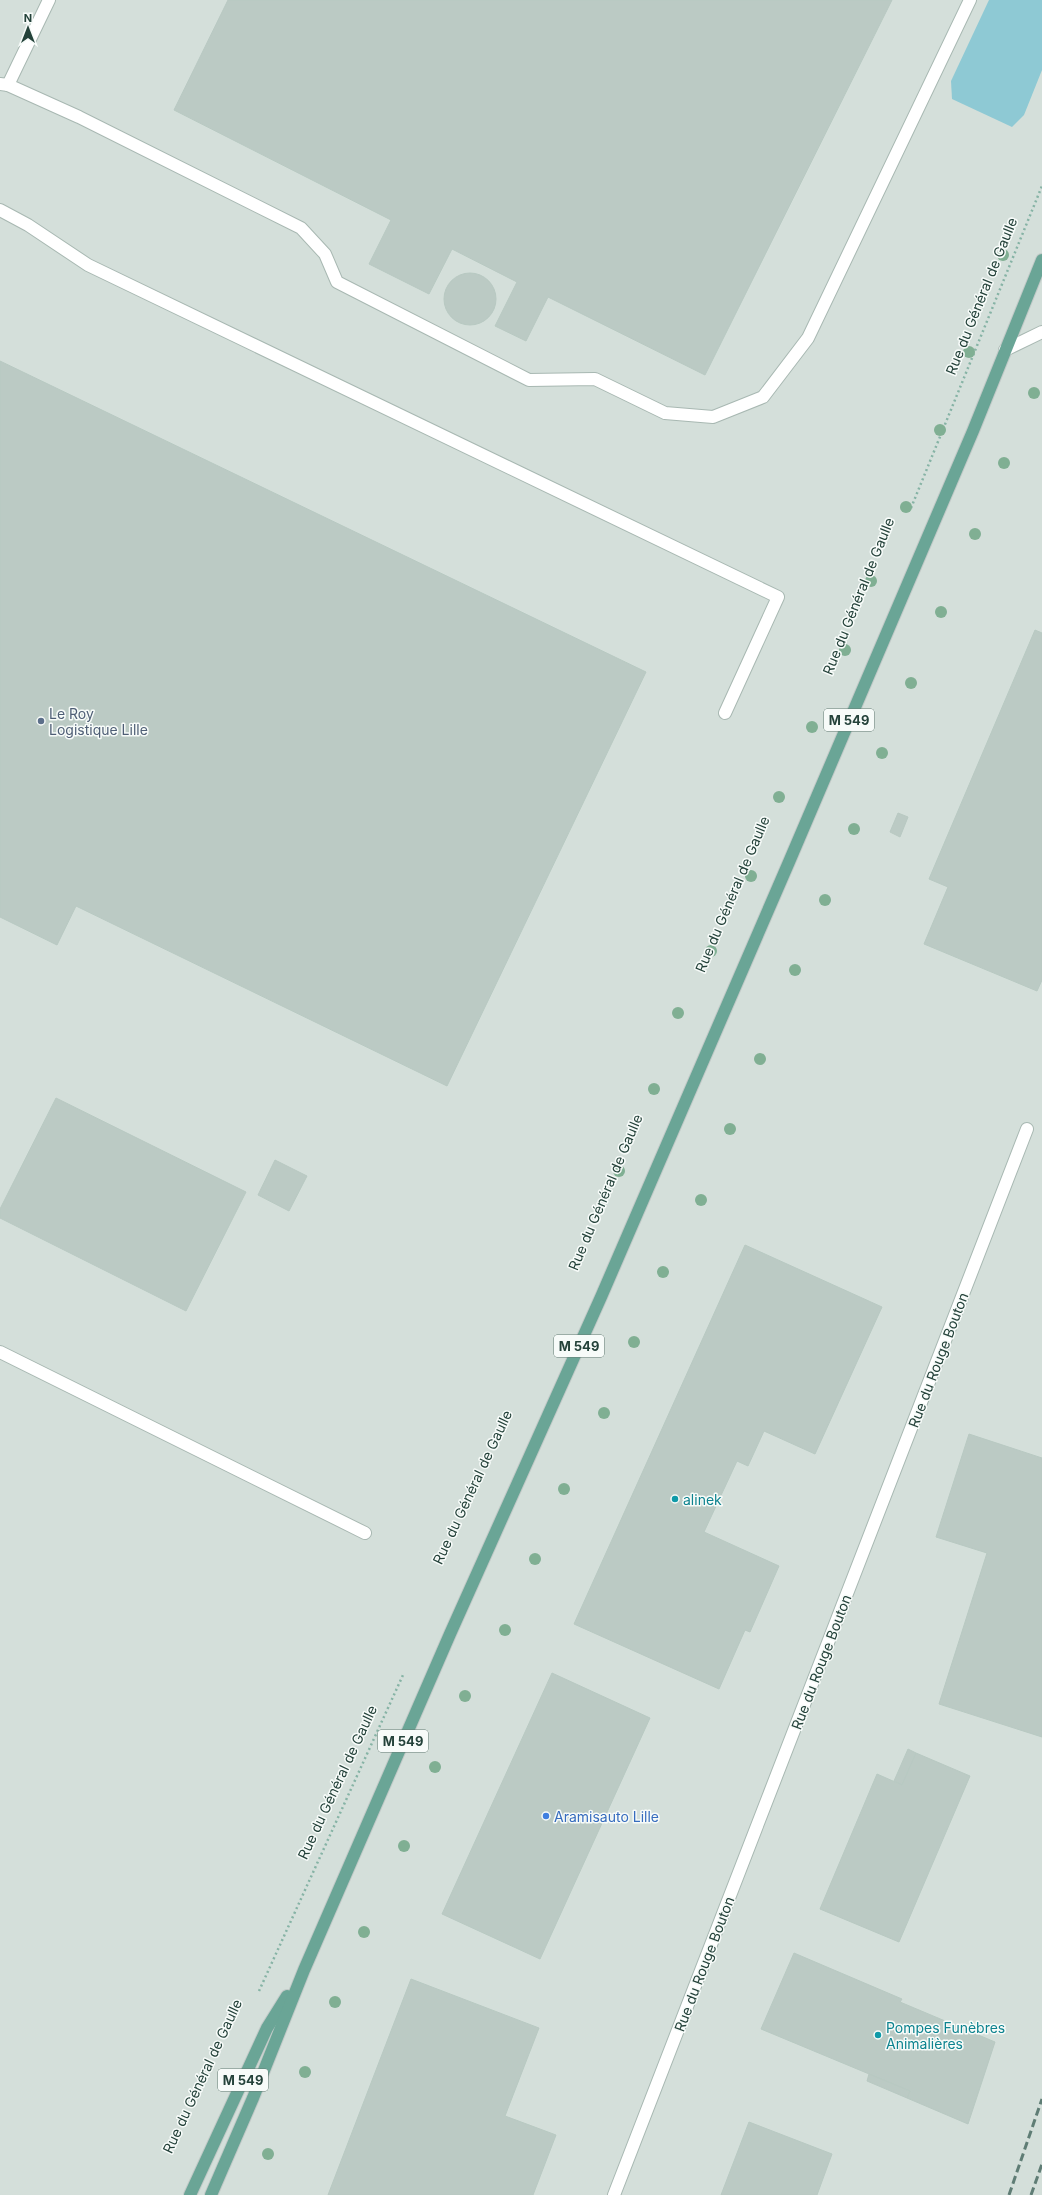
<svg xmlns="http://www.w3.org/2000/svg" width="1042" height="2195" font-family="Inter,sans-serif">
  <rect width="100%" height="100%" fill="#e6efeb"/>
  <!-- built -->
  <rect fill="#d4dfda" x="0" y="0" width="1042" height="2195"/>
  <!-- water -->
  <path fill="#8ec9d4" d="M989,0H1042V70L1024,115L1012,127L952,99L951,81Z"/>
  <!-- building -->
  <g fill="#bbcac4" stroke="#b8c9c2">
    <path d="M228,0H892L705,375L548,297L526,341L495,326L517,282L452,249L429,294L369,264L391,220L174,110Z"/>
    <circle cx="470" cy="299" r="26"/>
    <path d="M0,361L646,672L447,1086L76,906L57,945L0,917Z"/>
    <path d="M1035,630L1042,633V980L1037,991L924,944L948,887L929,879Z"/>
    <path d="M898,813L908,817L900,837L890,832Z"/>
    <path d="M56,1098L246,1192L186,1311L0,1218V1209Z"/>
    <path d="M275,1160L307,1176L289,1211L258,1195Z"/>
    <path d="M745,1245L882,1307L815,1454L764,1431L748,1466L737,1461L704,1532L779,1566L750,1632L745,1630L719,1689L574,1624Z"/>
    <path d="M969,1434L1042,1458V1737L939,1704L987,1553L936,1537Z"/>
    <path d="M552,1673L650,1718L540,1959L442,1914Z"/>
    <path d="M908,1749L916,1753L902,1785L894,1781Z"/>
    <path d="M916,1753L970,1776L899,1942L820,1909L877,1774L902,1785Z"/>
    <path d="M794,1953L902,1999L900,2002L995,2042L968,2124L907,2098L910,2091L761,2029Z"/>
    <path d="M411,1979L539,2028L505,2116L556,2135L533,2195H328Z"/>
    <path d="M869,2074L910,2091L907,2098L867,2081Z"/>
    <path d="M749,2122L832,2154L817,2195H721Z"/>
  </g>
  <g fill="none" stroke-linecap="round" stroke-linejoin="round">
    <!-- lane casing -->
    <g stroke="#a8b8b2" stroke-width="14">
      <g id="lane">
        <path d="M0,84L8,85L79,117L301,228L325,254L337,282L529,380L595,379L665,413L713,417L763,397L808,338L970,0"/>
        <path d="M8,85L49,0"/>
        <path d="M0,210L28,225L88,265L778,597L725,713"/>
        <path d="M1005,350L1042,332"/>
        <path d="M0,1352L365,1533"/>
      </g>
    </g>
    <!-- street casing -->
    <g stroke="#a8b8b2" stroke-width="14">
      <path id="street" d="M614,2195L1027,1129"/>
    </g>
    <!-- primary casing -->
    <g stroke="#c2cac8" stroke-width="14">
      <g id="primary">
        <path d="M190,2195L267,2028L287,1996"/>
        <path d="M211,2195L253,2098L304,1970L450,1634L601,1297L789,862L973,431L1042,260"/>
      </g>
    </g>
    <!-- path -->
    <g stroke="#86b3a5" stroke-width="2.5" stroke-dasharray="2 3" stroke-linecap="butt">
      <path d="M911,508L1042,186"/>
      <path d="M259,1991L403,1675"/>
    </g>
    <!-- lane -->
    <use href="#lane" stroke="#fff" stroke-width="12"/>
    <!-- street -->
    <use href="#street" stroke="#fff" stroke-width="12"/>
    <!-- primary -->
    <use href="#primary" stroke="#6aa596" stroke-width="12"/>
    <!-- rail -->
    <g stroke="#5f7d75" stroke-width="3" stroke-dasharray="8 4" stroke-linecap="butt">
      <path d="M1009,2195L1042,2099"/>
      <path d="M1031,2195L1042,2164"/>
    </g>
  </g>
  <!-- trees -->
  <g fill="#80af93">
    <circle cx="1003" cy="255" r="6"/>
    <circle cx="969" cy="352" r="6"/>
    <circle cx="1034" cy="393" r="6"/>
    <circle cx="940" cy="430" r="6"/>
    <circle cx="1004" cy="463" r="6"/>
    <circle cx="906" cy="507" r="6"/>
    <circle cx="975" cy="534" r="6"/>
    <circle cx="871" cy="581" r="6"/>
    <circle cx="941" cy="612" r="6"/>
    <circle cx="845" cy="650" r="6"/>
    <circle cx="911" cy="683" r="6"/>
    <circle cx="812" cy="727" r="6"/>
    <circle cx="882" cy="753" r="6"/>
    <circle cx="779" cy="797" r="6"/>
    <circle cx="854" cy="829" r="6"/>
    <circle cx="751" cy="876" r="6"/>
    <circle cx="825" cy="900" r="6"/>
    <circle cx="711" cy="951" r="6"/>
    <circle cx="795" cy="970" r="6"/>
    <circle cx="678" cy="1013" r="6"/>
    <circle cx="760" cy="1059" r="6"/>
    <circle cx="654" cy="1089" r="6"/>
    <circle cx="730" cy="1129" r="6"/>
    <circle cx="619" cy="1171" r="6"/>
    <circle cx="701" cy="1200" r="6"/>
    <circle cx="663" cy="1272" r="6"/>
    <circle cx="634" cy="1342" r="6"/>
    <circle cx="604" cy="1413" r="6"/>
    <circle cx="564" cy="1489" r="6"/>
    <circle cx="535" cy="1559" r="6"/>
    <circle cx="505" cy="1630" r="6"/>
    <circle cx="465" cy="1696" r="6"/>
    <circle cx="435" cy="1767" r="6"/>
    <circle cx="404" cy="1846" r="6"/>
    <circle cx="364" cy="1932" r="6"/>
    <circle cx="335" cy="2002" r="6"/>
    <circle cx="305" cy="2072" r="6"/>
    <circle cx="268" cy="2154" r="6"/>
  </g>
  <!-- markers -->
  <circle fill="#5c6f8a" stroke="#f7fbf9" stroke-width="1.5" cx="41" cy="721" r="4"/>
  <g fill="#0f9aa8" stroke="#f7fbf9" stroke-width="1.5">
    <circle cx="675" cy="1499" r="4"/>
    <circle cx="878" cy="2035" r="4"/>
  </g>
  <circle fill="#3f7fe0" stroke="#f7fbf9" stroke-width="1.5" cx="546" cy="1816" r="4"/>
  <g text-anchor="middle" dominant-baseline="central" stroke-width="3" stroke-linejoin="round" paint-order="stroke">
    <!-- shield labels -->
    <g fill="#f7fbf9" stroke="#637a73" stroke-width="1">
      <rect x="824" y="709" width="50" height="22" rx="3"/>
      <rect x="554" y="1335" width="50" height="22" rx="3"/>
      <rect x="378" y="1730" width="50" height="22" rx="3"/>
      <rect x="218" y="2069" width="50" height="22" rx="3"/>
    </g>
    <g font-size="13" font-weight="bold" fill="#24423a">
      <text x="849" y="720">M 549</text>
      <text x="579" y="1346">M 549</text>
      <text x="403" y="1741">M 549</text>
      <text x="243" y="2080">M 549</text>
    </g>
    <!-- street labels -->
    <g font-size="14" fill="#24423a" stroke="#f7fbf9">
      <text transform="translate(981 296) rotate(-68)">Rue du Général de Gaulle</text>
      <text transform="translate(858 596) rotate(-68)">Rue du Général de Gaulle</text>
      <text transform="translate(732 894) rotate(-67)">Rue du Général de Gaulle</text>
      <text transform="translate(605 1192) rotate(-67)">Rue du Général de Gaulle</text>
      <text transform="translate(938 1360) rotate(-69)">Rue du Rouge Bouton</text>
      <text transform="translate(472 1487) rotate(-65)">Rue du Général de Gaulle</text>
      <text transform="translate(821 1662) rotate(-69)">Rue du Rouge Bouton</text>
      <text transform="translate(337 1782) rotate(-65)">Rue du Général de Gaulle</text>
      <text transform="translate(704 1964) rotate(-69)">Rue du Rouge Bouton</text>
      <text transform="translate(202 2076) rotate(-65)">Rue du Général de Gaulle</text>
    </g>
    <!-- service labels -->
    <g font-size="14" fill="#4e5e75" stroke="#f7fbf9" text-anchor="start">
      <text x="49" y="713">Le Roy<tspan x="49" dy="16">Logistique Lille</tspan></text>
    </g>
    <!-- culture labels -->
    <g font-size="14" fill="#0d838f" stroke="#f7fbf9" text-anchor="start">
      <text x="683" y="1499">alinek</text>
      <text x="886" y="2027">Pompes Funèbres<tspan x="886" dy="16">Animalières</tspan></text>
    </g>
    <!-- shop labels -->
    <g font-size="14" fill="#366cbe" stroke="#f7fbf9" text-anchor="start">
      <text x="554" y="1816">Aramisauto Lille</text>
    </g>
  </g>
  <!-- north arrow -->
  <g transform="translate(28 28)" stroke="#f7fbf9" stroke-width="3" paint-order="stroke">
  <path d="M0-3L7 15L0 10L-7 15Z" fill="#24423a"/>
  <text y="-6" font-size="11" font-weight="bold" text-anchor="middle" fill="#24423a">N</text>
  </g>
</svg>
